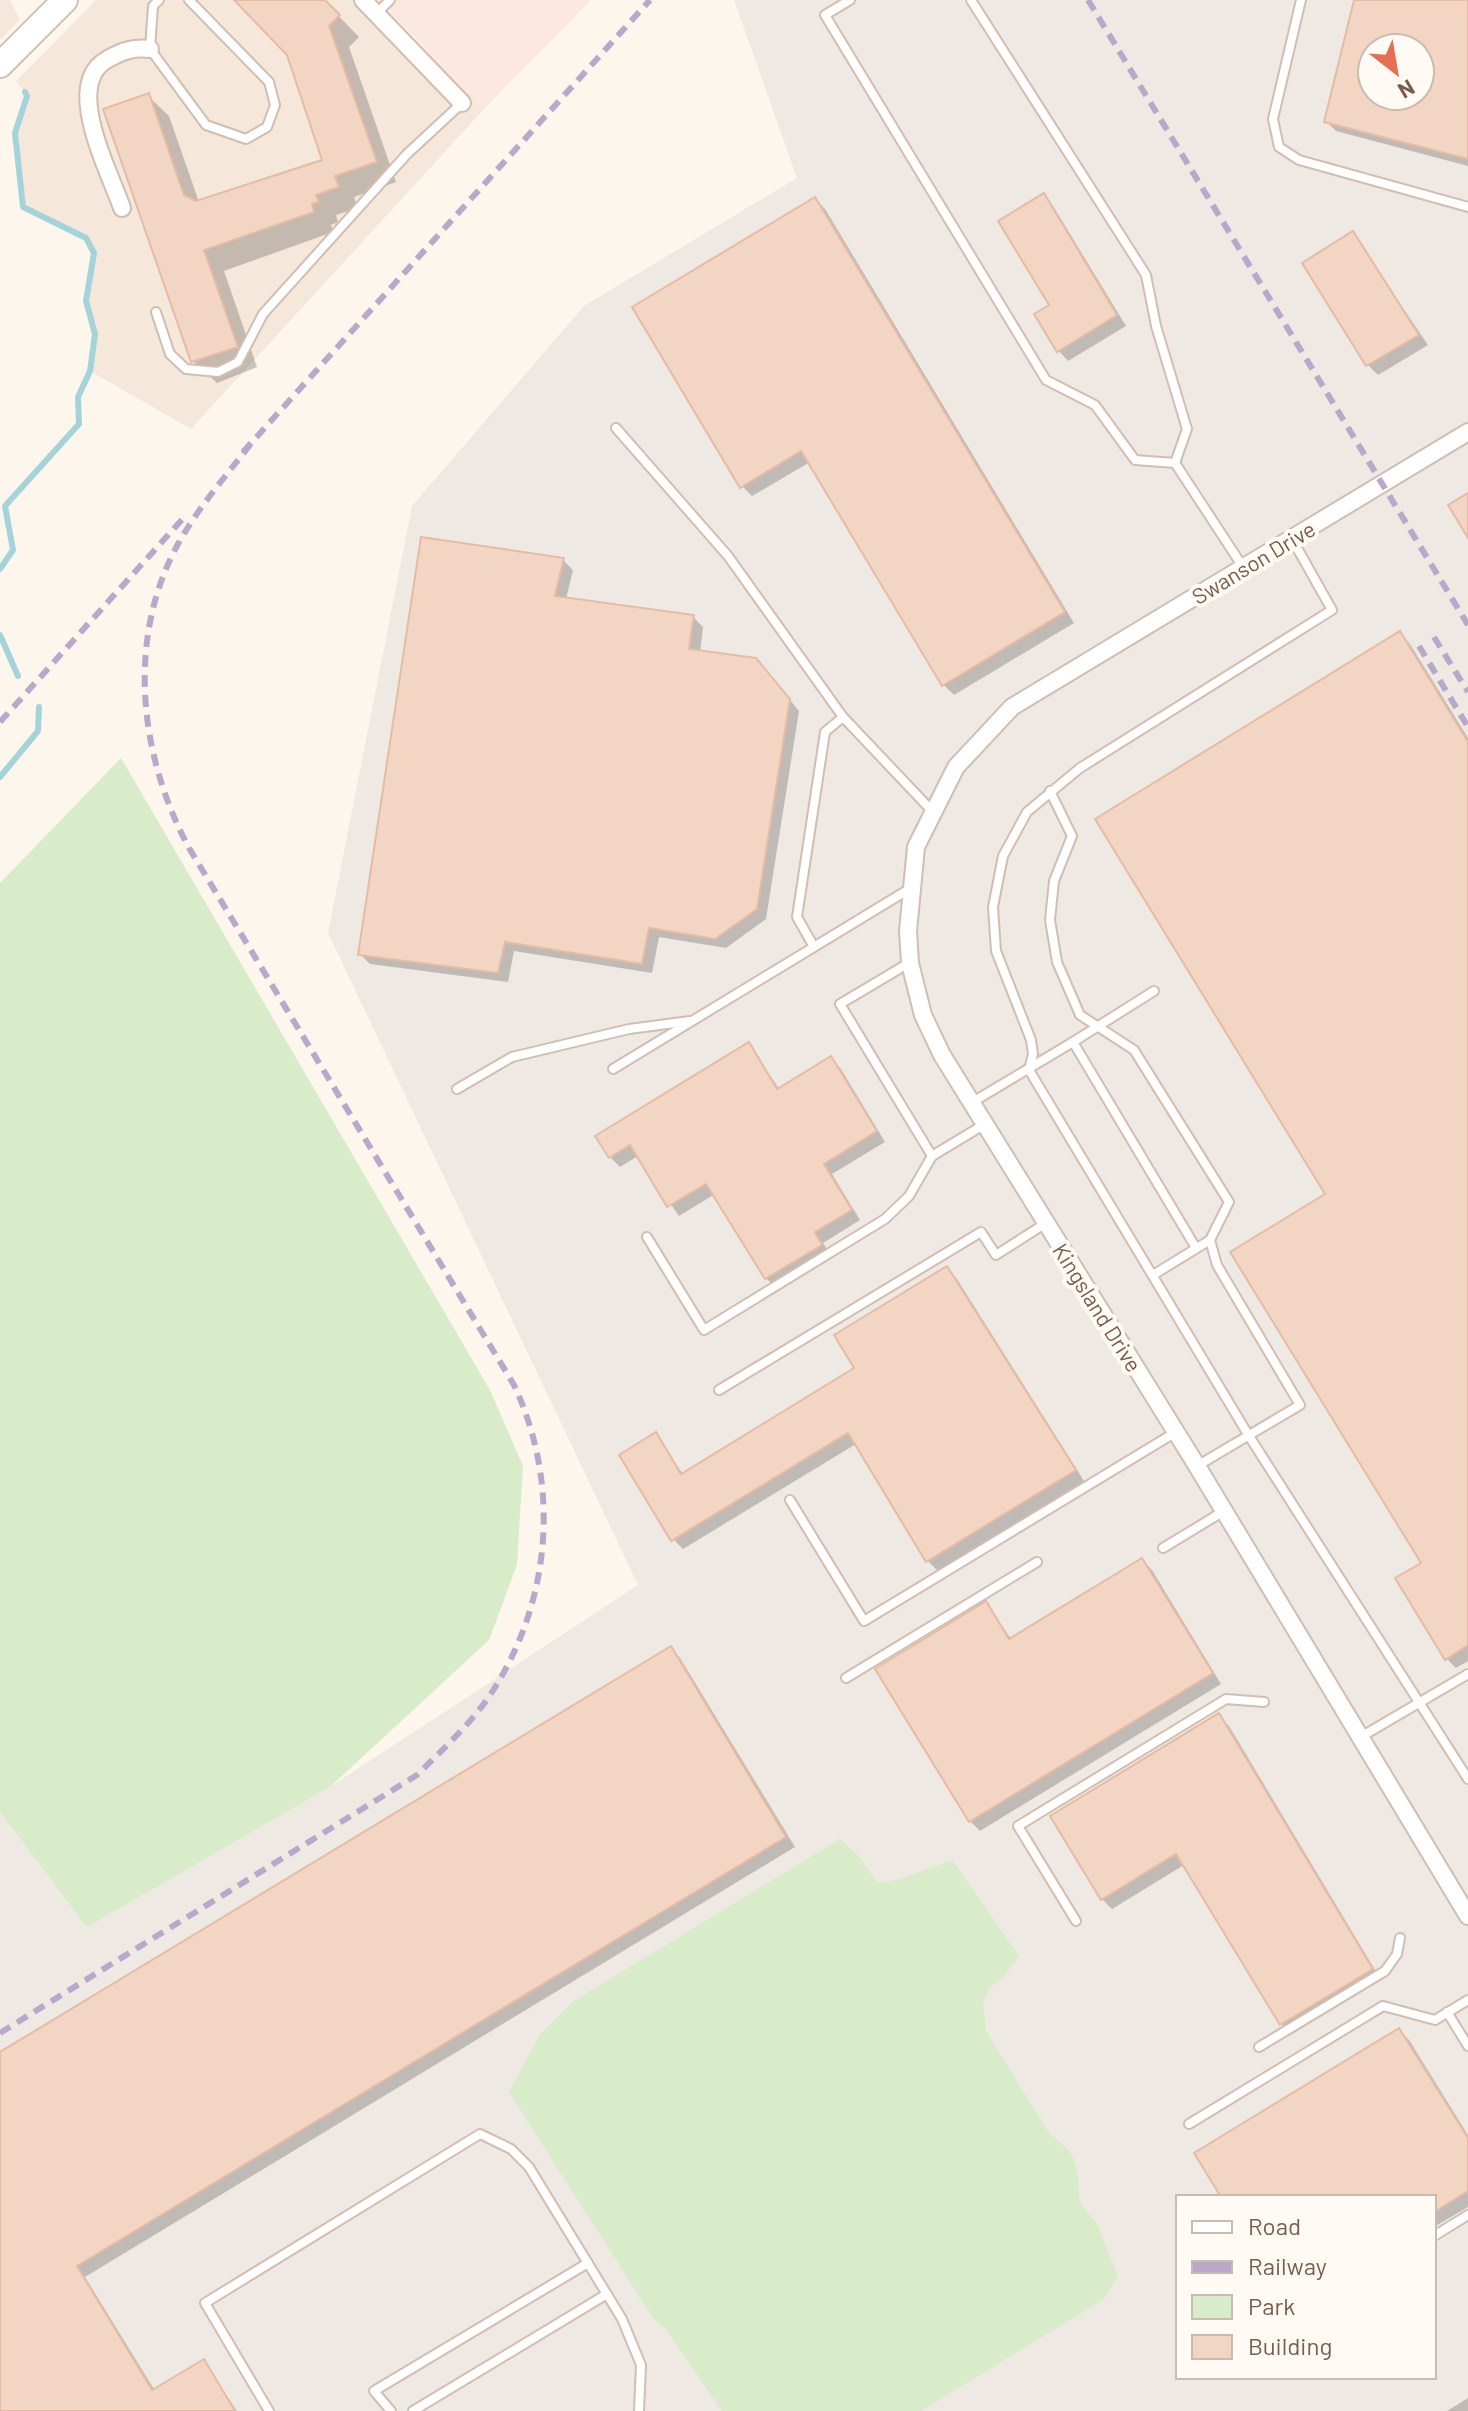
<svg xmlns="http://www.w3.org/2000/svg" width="1468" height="2411" font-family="Barlow,sans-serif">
  <rect width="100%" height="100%" fill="#fdf6ec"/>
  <!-- residential -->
  <g fill="#f5e8da">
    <path d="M0,0H10L20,20L0,40Z"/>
    <path d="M96,0H375L485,108L191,429L90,371L95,334L86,301L94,253L85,238L23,207L15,134L27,96L16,81Z"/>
  </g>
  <!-- commercial -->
  <path fill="#fde8e0" d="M377,0H591L485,108Z"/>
  <!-- industrial -->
  <path fill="#efe9e4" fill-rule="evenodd" d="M734,0H1468V2411H0V1812L88,1926L330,1787L638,1585L328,933L412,506L584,306L797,178ZM1372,48H1420V96H1372ZM1178,2197H1434V2377H1178Z"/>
  <!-- green -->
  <g fill="#d8ecc9">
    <path d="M121,758L490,1390L523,1466L517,1565L489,1640L330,1787L87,1927L0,1812V883Z"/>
    <path d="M840,1839L857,1854L878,1883C909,1880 924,1867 953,1861L1019,1956L1005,1975L989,1989L983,2003L986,2031L1048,2131L1071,2153L1078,2172L1079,2201L1097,2224L1118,2276L1104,2299L921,2411H722L665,2328L653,2318L509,2092L540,2034L572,2002Z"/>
  </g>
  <!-- shadow -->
  <g fill="#0003" fill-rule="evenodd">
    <path d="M237,0H323L359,37L349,47L396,182L354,197L358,208L336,215L338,222L331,225L333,232L224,271L257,367L217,383L193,361L148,96L169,116L199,202L324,161L289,54Z"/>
    <path d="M1356,0H1468V166L1336,131L1326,121ZM1372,48H1420V96H1372Z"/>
    <path d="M1043,196L1053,206L1126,326L1068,361L1059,351Z"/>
    <path d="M815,199L825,209L1074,623L954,695L944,685L810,462L752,496L742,486Z"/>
    <path d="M1352,233L1428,345L1378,375L1368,365Z"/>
    <path d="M563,560L573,570L566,599L693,617L703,627L700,653L766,671L799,711L766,919L726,948L659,937L652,973L514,951L508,982L370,964L360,954Z"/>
    <path d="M1400,634L1410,644L1468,738V1661L1456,1668L1446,1658L1328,1195Z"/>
    <path d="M749,1045L780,1090L831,1059L841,1069L885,1142L832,1174L860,1220L823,1243L831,1255L776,1288L766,1278L715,1194L679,1216L638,1156L620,1167L610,1157Z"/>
    <path d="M947,1269L957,1279L1084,1481L938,1571L928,1561L856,1444L683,1549L673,1539L655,1435L683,1474L857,1369Z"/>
    <path d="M1142,1560L1152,1570L1221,1684L980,1831L970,1821L986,1604L1012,1640Z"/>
    <path d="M670,1648L680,1658L795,1847L85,2277L155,2391L204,2362L237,2411H0V2054Z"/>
    <path d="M1219,1716L1229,1726L1381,1980L1292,2034L1282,2024L1184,1865L1112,1909L1102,1899Z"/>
    <path d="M1399,2030L1409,2040L1468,2135V2207L1434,2227V2197H1223Z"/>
    <path d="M1468,2398V2411H1447Z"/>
  </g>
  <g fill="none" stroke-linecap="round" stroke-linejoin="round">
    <!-- stream -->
    <g stroke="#a5d3da" stroke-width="6">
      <path d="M0,569L13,550L5,506L79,424L78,397L90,371L95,334L86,301L94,253L86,238L23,207L15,133L27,96L25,92"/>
      <path d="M0,635L18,676"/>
      <path d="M0,777L38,731L39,707"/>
    </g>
  </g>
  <!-- building -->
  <g fill="#f3d5c3" stroke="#e6bba3" stroke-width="2" fill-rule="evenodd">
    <path d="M234,0H325L340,15L329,26L377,162L335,176L339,187L316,195L319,202L312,204L314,212L204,250L238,347L191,362L103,109L149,93L184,195L196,201L322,160L287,55Z"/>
    <path d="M1354,0H1468V159L1324,122ZM1372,48H1420V96H1372Z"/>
    <path d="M1044,193L1117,315L1057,352L1034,314L1049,305L998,221Z"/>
    <path d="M815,197L1065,612L942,686L801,451L740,488L632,307Z"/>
    <path d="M1353,231L1419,335L1366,366L1302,263Z"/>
    <path d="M1468,493V538L1448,505Z"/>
    <path d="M421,537L564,558L555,596L694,615L689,649L756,658L790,699L757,909L715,939L649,928L642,964L505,942L498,973L358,955Z"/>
    <path d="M1400,631L1468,742V1645L1445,1660L1395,1578L1421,1563L1230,1252L1325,1194L1095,819Z"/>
    <path d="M749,1042L777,1089L831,1056L877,1131L824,1164L852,1210L815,1232L822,1245L765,1279L706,1184L667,1207L630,1145L609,1158L595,1136Z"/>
    <path d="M947,1266L1076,1470L926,1562L848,1433L671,1541L619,1455L656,1432L681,1474L854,1368L834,1335Z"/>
    <path d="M1142,1558L1213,1673L969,1822L875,1669L986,1601L1009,1639Z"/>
    <path d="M671,1646L786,1837L77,2266L152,2390L204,2359L235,2411H0V2052Z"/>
    <path d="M1219,1713L1373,1969L1280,2025L1176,1854L1101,1900L1050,1816Z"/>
    <path d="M1399,2028L1468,2138V2191L1434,2212V2197H1221L1194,2153Z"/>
  </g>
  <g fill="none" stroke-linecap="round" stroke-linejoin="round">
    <!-- lane casing -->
    <g stroke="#d1beb0" stroke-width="12">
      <g id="lane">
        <path d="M159,0L153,6L150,49L206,125L246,139L267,127L275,105L269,82L189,0"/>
        <path d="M850,0L825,15L1046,380L1095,405L1135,460L1175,463"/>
        <path d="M971,0L1146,275L1156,326L1187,429L1175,463"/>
        <path d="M1301,0L1273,119L1279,147L1299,160L1468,207"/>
        <path d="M377,13L390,0"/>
        <path d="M156,312L170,354L186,369L218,372L238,362L263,314L407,154L462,103"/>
        <path d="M616,428L728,556L843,717L933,812"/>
        <path d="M1175,463L1243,567"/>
        <path d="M1292,539L1332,610L1080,768L1027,812L1003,856L993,907L996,951L1031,1040L1033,1054L1029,1070L1249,1436L1468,1779"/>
        <path d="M1050,791L1072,836L1054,881L1050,920L1057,962L1080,1015L1134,1050L1229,1202L1210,1240L1217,1265L1300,1405L1197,1466"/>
        <path d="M814,947L797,917L825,732L843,717"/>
        <path d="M909,963L840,1004L932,1156L985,1124"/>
        <path d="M1073,1042L1154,991"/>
        <path d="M613,1069L911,888"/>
        <path d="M457,1089L512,1057L629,1029L690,1021"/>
        <path d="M971,1103L1073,1042L1196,1248"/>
        <path d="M647,1237L704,1330L885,1219L909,1196L932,1156"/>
        <path d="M1153,1275L1210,1240"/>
        <path d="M719,1390L981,1232L996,1255L1046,1223"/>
        <path d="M790,1500L864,1621L1176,1432"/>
        <path d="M1163,1548L1224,1511"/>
        <path d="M846,1678L1037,1562"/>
        <path d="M1359,1738L1468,1674"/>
        <path d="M1076,1921L1018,1826L1226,1699L1264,1702"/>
        <path d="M1447,2012L1468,2046"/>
        <path d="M1259,2047L1385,1971L1397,1954L1400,1938"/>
        <path d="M1189,2124L1383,2006L1435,2020L1468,2000"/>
        <path d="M1434,2236L1468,2215"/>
        <path d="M269,2411L205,2303L480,2134L511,2149L529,2167L622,2319L641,2365L639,2411"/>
        <path d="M391,2411L374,2391L588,2263"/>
        <path d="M413,2411L607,2294"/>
      </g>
    </g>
    <!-- street casing -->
    <g stroke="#d1beb0" stroke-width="20">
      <g id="street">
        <path d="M363,0L462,103"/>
        <path d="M122,208C109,170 62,83 108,59C122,51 134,47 150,49"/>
        <path d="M1468,432L1012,707L956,767L916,847L908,931L910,963L923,1015L942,1055L1197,1466L1468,1916"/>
      </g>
    </g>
    <!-- secondary casing -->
    <g stroke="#d6c0b0" stroke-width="28">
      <path id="secondary" d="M0,65L65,0"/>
    </g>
    <!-- lane -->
    <use href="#lane" stroke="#fff" stroke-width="8"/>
    <!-- street -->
    <use href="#street" stroke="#fff" stroke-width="16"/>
    <!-- secondary -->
    <use href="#secondary" stroke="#fff" stroke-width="24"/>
    <!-- rail -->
    <g stroke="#b9a8c9" stroke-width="6" stroke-dasharray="12 8" stroke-linecap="butt">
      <path d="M1088,0L1468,625"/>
      <path d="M243,452L650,0"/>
      <path d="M1434,637L1468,692"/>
      <path d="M1419,646L1468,727"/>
      <path d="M0,722L187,514"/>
      <path d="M0,2033L417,1775C444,1748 474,1721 494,1689C552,1597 560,1483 514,1385L189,848C139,755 126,639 178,544C198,508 225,477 250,445"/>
    </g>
  </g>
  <g text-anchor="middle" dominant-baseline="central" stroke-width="8" stroke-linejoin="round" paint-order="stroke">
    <!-- street labels -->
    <g font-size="22" fill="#7a5c4d" stroke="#fffaf3">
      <text transform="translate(1253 562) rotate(-31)">Swanson Drive</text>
      <text transform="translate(1098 1307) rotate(58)">Kingsland Drive</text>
    </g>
  </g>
  <!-- legend -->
  <rect x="1176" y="2195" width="260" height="184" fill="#fffaf3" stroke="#cabbb1" stroke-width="2"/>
  <rect x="1192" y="2221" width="40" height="12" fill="#ffffff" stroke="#cabbb1" stroke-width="2"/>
  <text x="1248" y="2235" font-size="24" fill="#7a5c4d">Road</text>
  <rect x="1192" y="2261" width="40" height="12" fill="#b9a8c9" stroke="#cabbb1" stroke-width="2"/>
  <text x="1248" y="2275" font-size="24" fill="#7a5c4d">Railway</text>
  <rect x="1192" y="2295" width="40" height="24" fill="#d8ecc9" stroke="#cabbb1" stroke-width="2"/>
  <text x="1248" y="2315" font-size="24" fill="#7a5c4d">Park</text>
  <rect x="1192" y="2335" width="40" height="24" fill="#f3d5c3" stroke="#cabbb1" stroke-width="2"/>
  <text x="1248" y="2355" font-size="24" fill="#7a5c4d">Building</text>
  <!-- north arrow -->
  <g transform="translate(1396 72) rotate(149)"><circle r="38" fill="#fffaf3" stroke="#cabbb1" stroke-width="2"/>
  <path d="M0-6L14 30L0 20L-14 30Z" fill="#e76f51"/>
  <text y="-12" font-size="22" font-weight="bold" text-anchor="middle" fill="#7a5c4d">N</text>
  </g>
</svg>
